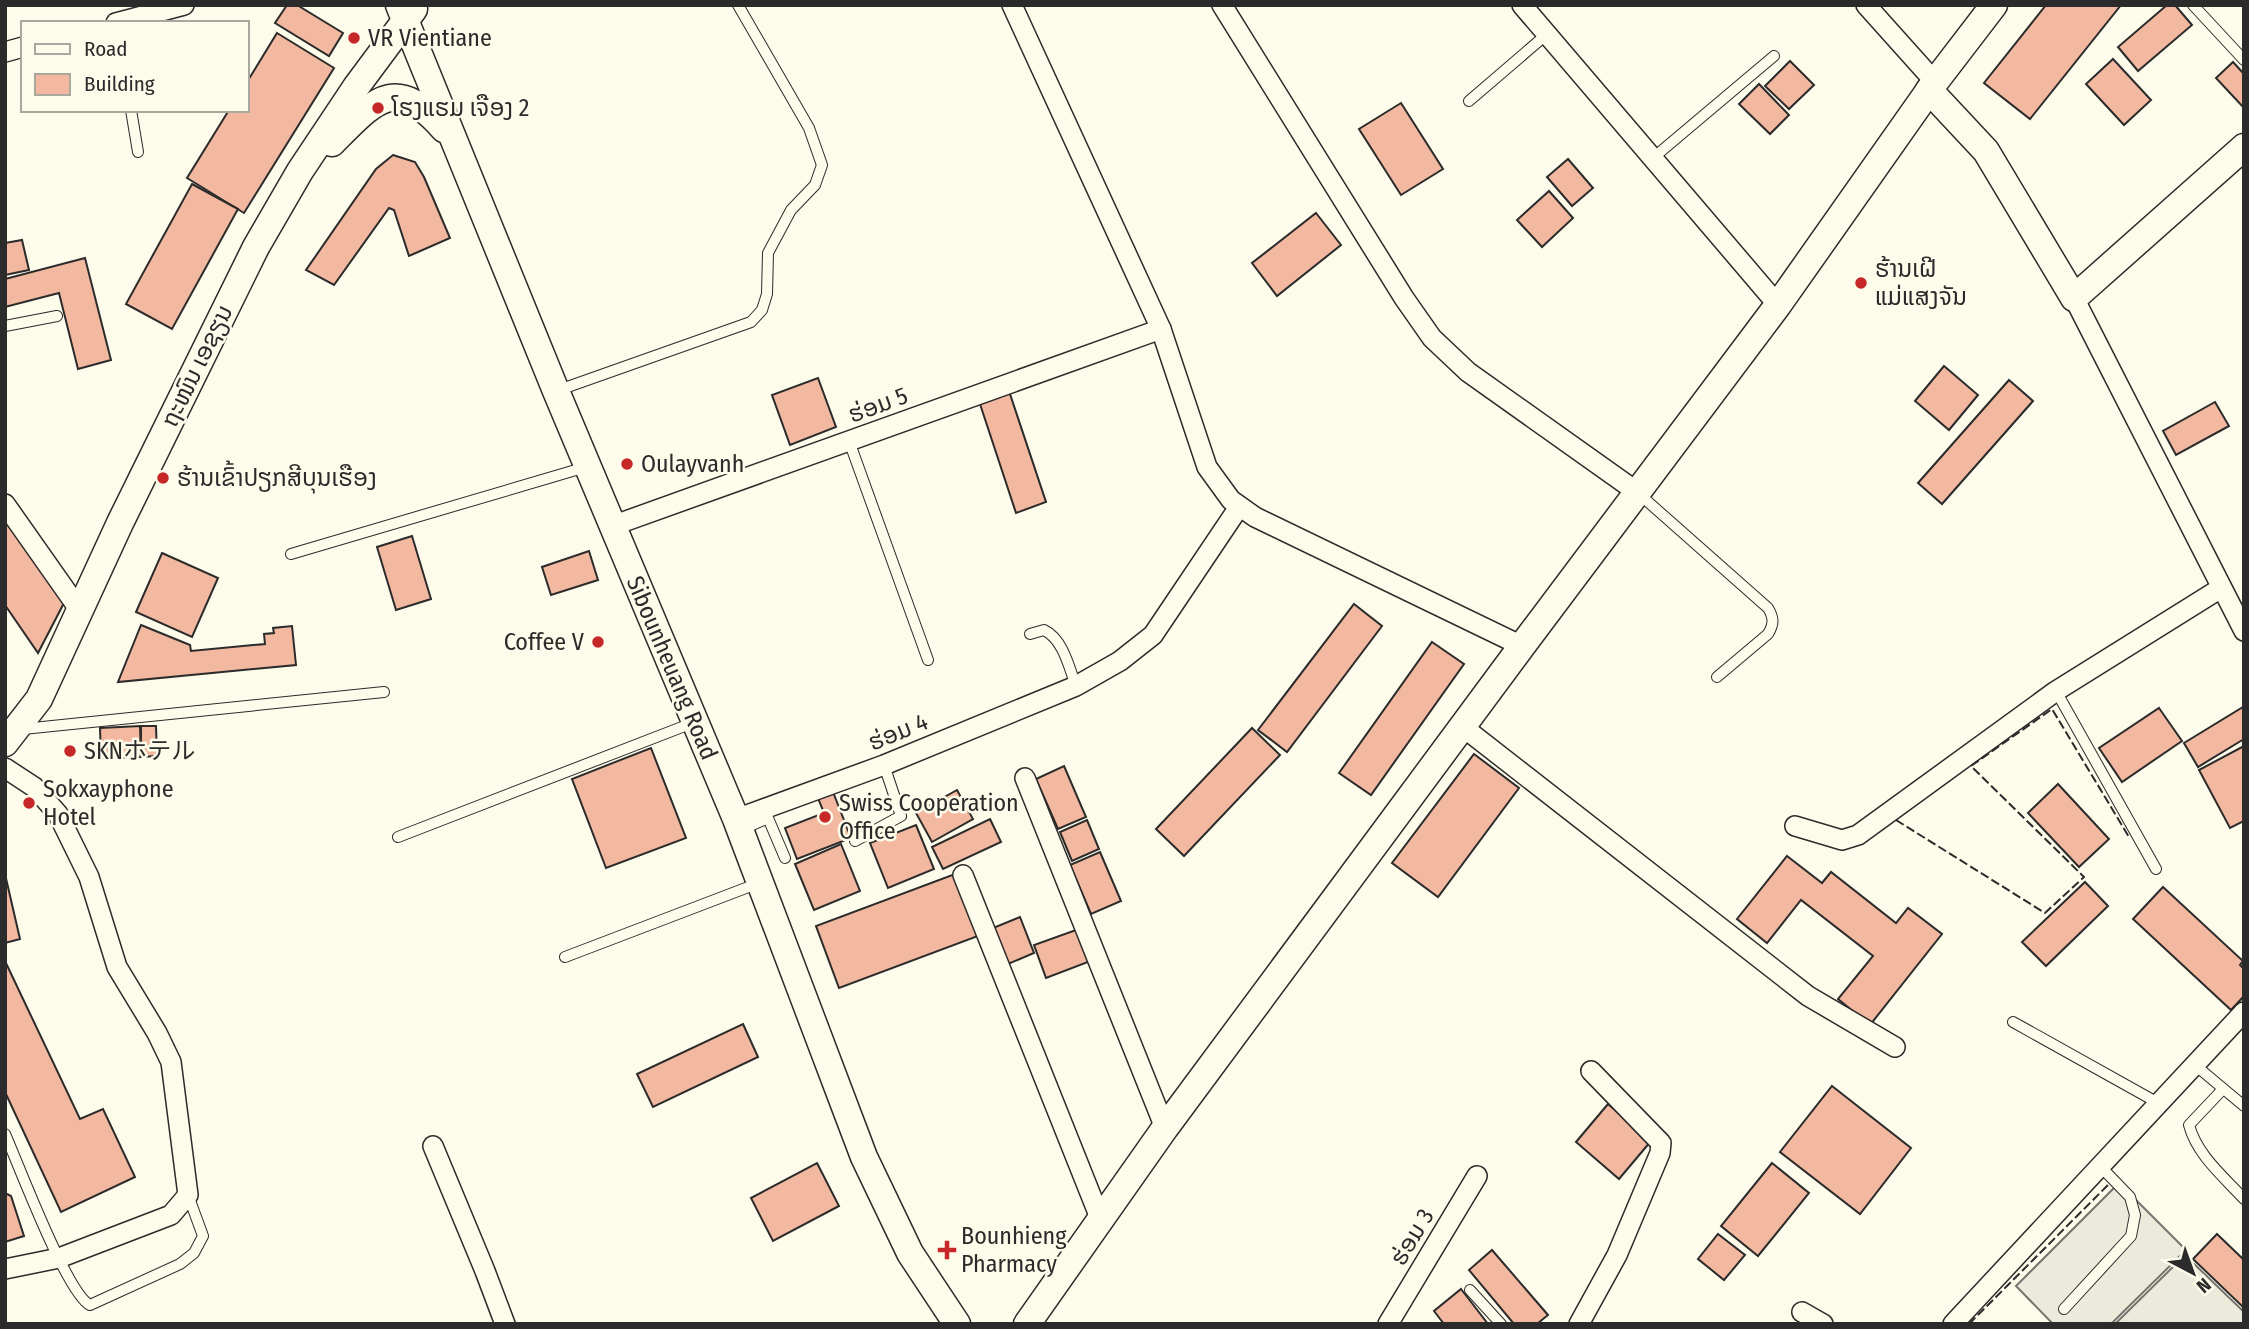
<svg xmlns="http://www.w3.org/2000/svg" width="2249" height="1329" font-family="'Fira Sans Condensed','Noto Sans JP','Noto Sans Lao',sans-serif">
  <rect width="100%" height="100%" fill="#fdfbea"/>
  <!-- green -->
  <path fill="#ecebdb" stroke="#74746e" stroke-width="2" d="M2182,1258L2189,1259L2244,1312V1324H2115Z"/>
  <!-- parking -->
  <path fill="#eceadb" stroke="#74746e" stroke-width="2" d="M2119,1183L2186,1250L2111,1324H2053L2016,1286Z"/>
  <!-- building -->
  <g fill="#f2b8a0" stroke="#2b2b2b" stroke-width="2">
    <path d="M287,5H297L343,33L329,56L275,23Z"/>
    <path d="M2046,5H2121L2030,119L1984,83Z"/>
    <path d="M2167,5H2175L2192,25L2138,71L2118,47Z"/>
    <path d="M277,33L334,68L244,213L187,178L229,110H247V82Z"/>
    <path d="M2113,59L2151,100L2124,125L2086,84Z"/>
    <path d="M1790,61L1814,85L1789,109L1765,86Z"/>
    <path d="M2233,62L2244,74V108L2216,78Z"/>
    <path d="M1759,84L1789,115L1770,134L1739,104Z"/>
    <path d="M1401,103L1443,169L1401,195L1359,129Z"/>
    <path d="M393,155L415,162L424,177L450,238L409,256L394,210L389,208L334,285L306,270L376,169Z"/>
    <path d="M1568,159L1593,188L1572,206L1547,177Z"/>
    <path d="M192,184L238,209L172,329L126,304Z"/>
    <path d="M1549,191L1573,218L1542,247L1517,220Z"/>
    <path d="M1316,213L1341,245L1277,296L1252,263Z"/>
    <path d="M22,240L29,270L5,275V243Z"/>
    <path d="M85,258L111,360L78,369L59,293L5,307V279Z"/>
    <path d="M1944,366L1978,395L1949,430L1915,401Z"/>
    <path d="M818,378L836,427L790,445L772,395Z"/>
    <path d="M2009,380L2033,401L1942,504L1918,483Z"/>
    <path d="M1009,391L1046,502L1016,513L979,401Z"/>
    <path d="M2215,402L2229,426L2176,455L2163,431Z"/>
    <path d="M5,515L65,601L38,653L5,605Z"/>
    <path d="M412,536L431,599L396,610L377,547Z"/>
    <path d="M589,551L598,580L551,595L542,567Z"/>
    <path d="M162,553L218,578L192,637L136,612Z"/>
    <path d="M1354,604L1382,626L1287,752L1258,730Z"/>
    <path d="M141,625L190,645L191,651L265,644L264,634L274,633L273,628L292,626L296,665L118,682Z"/>
    <path d="M1432,642L1464,664L1371,795L1339,773Z"/>
    <path d="M2243,707L2244,739L2198,767L2184,743Z"/>
    <path d="M2159,708L2182,741L2122,782L2099,748Z"/>
    <path d="M140,726L141,757L101,758L100,728Z"/>
    <path d="M141,726H156L157,756L141,757Z"/>
    <path d="M1252,728L1280,755L1184,856L1156,829Z"/>
    <path d="M2244,746V821L2230,828L2199,770Z"/>
    <path d="M651,748L686,838L606,868L572,779Z"/>
    <path d="M1474,754L1519,788L1438,897L1392,863Z"/>
    <path d="M1064,766L1086,817L1058,829L1036,779Z"/>
    <path d="M2058,784L2109,839L2079,867L2028,813Z"/>
    <path d="M957,790L973,819L932,842L916,813Z"/>
    <path d="M833,792L851,838L797,859L785,828L824,813L818,798Z"/>
    <path d="M990,819L1001,842L943,869L932,847Z"/>
    <path d="M1087,820L1099,849L1072,861L1060,832Z"/>
    <path d="M916,825L934,869L888,888L870,843Z"/>
    <path d="M841,844L860,891L814,910L795,864Z"/>
    <path d="M1100,852L1121,901L1091,914L1070,865Z"/>
    <path d="M1787,856L1822,883L1831,872L1896,923L1908,908L1942,934L1870,1025L1838,999L1873,956L1801,900L1767,943L1737,919Z"/>
    <path d="M5,874L20,939L5,943Z"/>
    <path d="M955,874L978,936L839,988L816,926Z"/>
    <path d="M2085,882L2108,906L2046,966L2022,942Z"/>
    <path d="M2163,887L2243,961L2240,965L2244,969V996L2231,1010L2133,919Z"/>
    <path d="M1020,917L1034,953L1008,964L993,928Z"/>
    <path d="M1076,930L1088,962L1046,978L1034,945Z"/>
    <path d="M5,961L80,1119L103,1109L135,1177L61,1212L5,1092Z"/>
    <path d="M743,1024L758,1057L653,1107L637,1074Z"/>
    <path d="M1832,1086L1911,1148L1860,1214L1780,1152Z"/>
    <path d="M1608,1104L1651,1141L1619,1179L1576,1142Z"/>
    <path d="M817,1163L839,1206L773,1241L751,1198Z"/>
    <path d="M1772,1163L1809,1193L1758,1256L1721,1226Z"/>
    <path d="M5,1193L11,1196L24,1236L5,1242Z"/>
    <path d="M1718,1234L1745,1255L1724,1280L1698,1259Z"/>
    <path d="M2217,1234L2244,1260V1308L2193,1259Z"/>
    <path d="M1492,1250L1548,1315L1537,1324H1514L1469,1270Z"/>
    <path d="M1461,1289L1488,1324H1444L1434,1311Z"/>
  </g>
  <g fill="none" stroke-linecap="round" stroke-linejoin="round">
    <!-- lane casing -->
    <g stroke="#2b2b2b" stroke-width="12">
      <g id="lane">
        <path d="M2193,5L2244,60"/>
        <path d="M1469,101L1547,34"/>
        <path d="M131,110L138,152"/>
        <path d="M1653,158L1774,56"/>
        <path d="M5,326L57,316"/>
        <path d="M556,391L751,322L762,310L767,294L768,253L791,210L815,185L822,165L809,128L738,5"/>
        <path d="M849,441L928,660"/>
        <path d="M1638,493L1768,608C1774,618 1774,624 1768,634L1717,677"/>
        <path d="M291,554L586,467"/>
        <path d="M1030,634L1044,630C1063,639 1069,667 1076,686"/>
        <path d="M2056,691L2156,869"/>
        <path d="M23,729L384,692"/>
        <path d="M741,830L768,818L785,858"/>
        <path d="M398,837L695,722"/>
        <path d="M855,841L901,816L884,765"/>
        <path d="M565,957L759,883"/>
        <path d="M2013,1022L2160,1104"/>
        <path d="M2195,1065L2244,1106"/>
        <path d="M2223,1089L2189,1125C2197,1155 2223,1176 2244,1199"/>
        <path d="M5,1134C18,1163 67,1294 90,1305L180,1264L194,1253L203,1236L188,1195"/>
        <path d="M1470,1290L1501,1324"/>
        <path d="M2064,1309L2131,1236L2135,1215L2130,1197L2101,1167"/>
      </g>
    </g>
    <!-- street casing -->
    <g stroke="#2b2b2b" stroke-width="22">
      <g id="street">
        <path d="M1012,5L1161,329L1207,467L1231,500L1255,517L1522,646"/>
        <path d="M1222,5L1404,298L1432,338L1468,372L1637,492"/>
        <path d="M1522,5L1778,305"/>
        <path d="M1866,5L1935,82"/>
        <path d="M116,23L184,5"/>
        <path d="M5,52L23,47"/>
        <path d="M2074,298L2244,631"/>
        <path d="M5,504L81,612"/>
        <path d="M612,526L1161,329"/>
        <path d="M1463,727L1808,996L1895,1047"/>
        <path d="M5,768L34,787L58,814L89,877L117,967L157,1033L171,1062L188,1195L171,1215L59,1258L5,1269"/>
        <path d="M1025,778L1165,1128"/>
        <path d="M736,819L884,765L1076,686L1120,661L1153,635L1239,507"/>
        <path d="M1795,826L1842,840L1858,835L2056,691L2221,588"/>
        <path d="M963,875L1100,1218"/>
        <path d="M433,1146L485,1271L505,1324"/>
        <path d="M1802,1312L1823,1324"/>
        <path d="M1388,1324L1477,1176"/>
        <path d="M1579,1324L1617,1255L1660,1153L1661,1143L1591,1071"/>
        <path d="M1953,1324L2244,1012"/>
      </g>
    </g>
    <!-- secondary casing -->
    <g stroke="#2b2b2b" stroke-width="29">
      <g id="secondary">
        <path d="M399,5L556,391L736,819L864,1157L910,1253L957,1324"/>
        <path d="M1929,90L1986,151L2074,298L2244,147"/>
        <path d="M332,143C376,99 395,74 444,129"/>
        <path d="M5,743L39,699L120,523L256,247L300,171L356,87L414,9"/>
        <path d="M1027,1324L1165,1128L1522,646L1778,305L1935,82L1994,5"/>
      </g>
    </g>
    <!-- lane -->
    <use href="#lane" stroke="#fdfbea" stroke-width="10"/>
    <!-- street -->
    <use href="#street" stroke="#fdfbea" stroke-width="19"/>
    <!-- secondary -->
    <use href="#secondary" stroke="#fdfbea" stroke-width="26"/>
    <!-- fence -->
    <g stroke="#2b2b2b" stroke-width="2" stroke-dasharray="9 3.5" stroke-linecap="butt">
      <path d="M1896,820L2045,913L2084,877L1971,766L2052,709L2129,837"/>
      <path d="M1969,1324L2109,1184"/>
    </g>
  </g>
  <!-- markers -->
  <g fill="#c62828" stroke="#fdfbea" stroke-width="2.5">
    <circle cx="354" cy="38" r="7"/>
    <circle cx="378" cy="108" r="7"/>
    <circle cx="1861" cy="283" r="7"/>
    <circle cx="627" cy="464" r="7"/>
    <circle cx="163" cy="478" r="7"/>
    <circle cx="598" cy="642" r="7"/>
    <circle cx="70" cy="751" r="7"/>
    <circle cx="29" cy="803" r="7"/>
    <circle cx="825" cy="817" r="7"/>
    <path d="M943.5 1239.5h7v7h7v7h-7v7h-7v-7h-7v-7h7z"/>
  </g>
  <g text-anchor="middle" dominant-baseline="central" stroke-width="5" stroke-linejoin="round" paint-order="stroke">
    <!-- poi labels -->
    <g font-size="24" fill="#2b2b2b" stroke="#fdfbea" text-anchor="start">
      <text x="368" y="38">VR Vientiane</text>
      <text x="392" y="108">ໂຮງແຮມ ເຈືອງ 2</text>
      <text x="1875" y="269">ຮ້ານເຝີ<tspan x="1875" dy="28">ແມ່ແສງຈັນ</tspan></text>
      <text x="641" y="464">Oulayvanh</text>
      <text x="177" y="478">ຮ້ານເຂົ້າປຽກສີບຸນເຮືອງ</text>
      <text x="584" y="642" text-anchor="end">Coffee V</text>
      <text x="84" y="751">SKNホテル</text>
      <text x="43" y="789">Sokxayphone<tspan x="43" dy="28">Hotel</tspan></text>
      <text x="839" y="803">Swiss Cooperation<tspan x="839" dy="28">Office</tspan></text>
      <text x="961" y="1236">Bounhieng<tspan x="961" dy="28">Pharmacy</tspan></text>
    </g>
    <!-- street labels -->
    <g font-size="24" fill="#2b2b2b" stroke="#fdfbea">
      <text transform="translate(197 366) rotate(-64)">ຖະໜົນ ເອຊຽນ</text>
      <text transform="translate(878 405) rotate(-20)">ຮ່ອມ 5</text>
      <text transform="translate(672 668) rotate(67)">Sibounheuang Road</text>
      <text transform="translate(898 732) rotate(-22)">ຮ່ອມ 4</text>
      <text transform="translate(1412 1237) rotate(-59)">ຮ່ອມ 3</text>
    </g>
  </g>
  <!-- border -->
  <rect width="2249" height="1329" fill="none" stroke="#2b2b2b" stroke-width="14"/>
  <!-- legend -->
  <rect x="21" y="21" width="228" height="91" fill="#fdfbea" stroke="#a9a89e" stroke-width="2"/>
  <rect x="35" y="44" width="35" height="10" fill="#fdfbea" stroke="#a9a89e" stroke-width="2"/>
  <text x="84" y="56" font-size="21" fill="#2b2b2b">Road</text>
  <rect x="35" y="74" width="35" height="21" fill="#f2b8a0" stroke="#a9a89e" stroke-width="2"/>
  <text x="84" y="91" font-size="21" fill="#2b2b2b">Building</text>
  <!-- north arrow -->
  <g transform="translate(2193 1273) rotate(139)" stroke="#fdfbea" stroke-width="5" paint-order="stroke">
  <path d="M0-5L12 26L0 18L-12 26Z" fill="#2b2b2b"/>
  <text y="-10" font-size="19" font-weight="bold" text-anchor="middle" fill="#2b2b2b">N</text>
  </g>
</svg>
